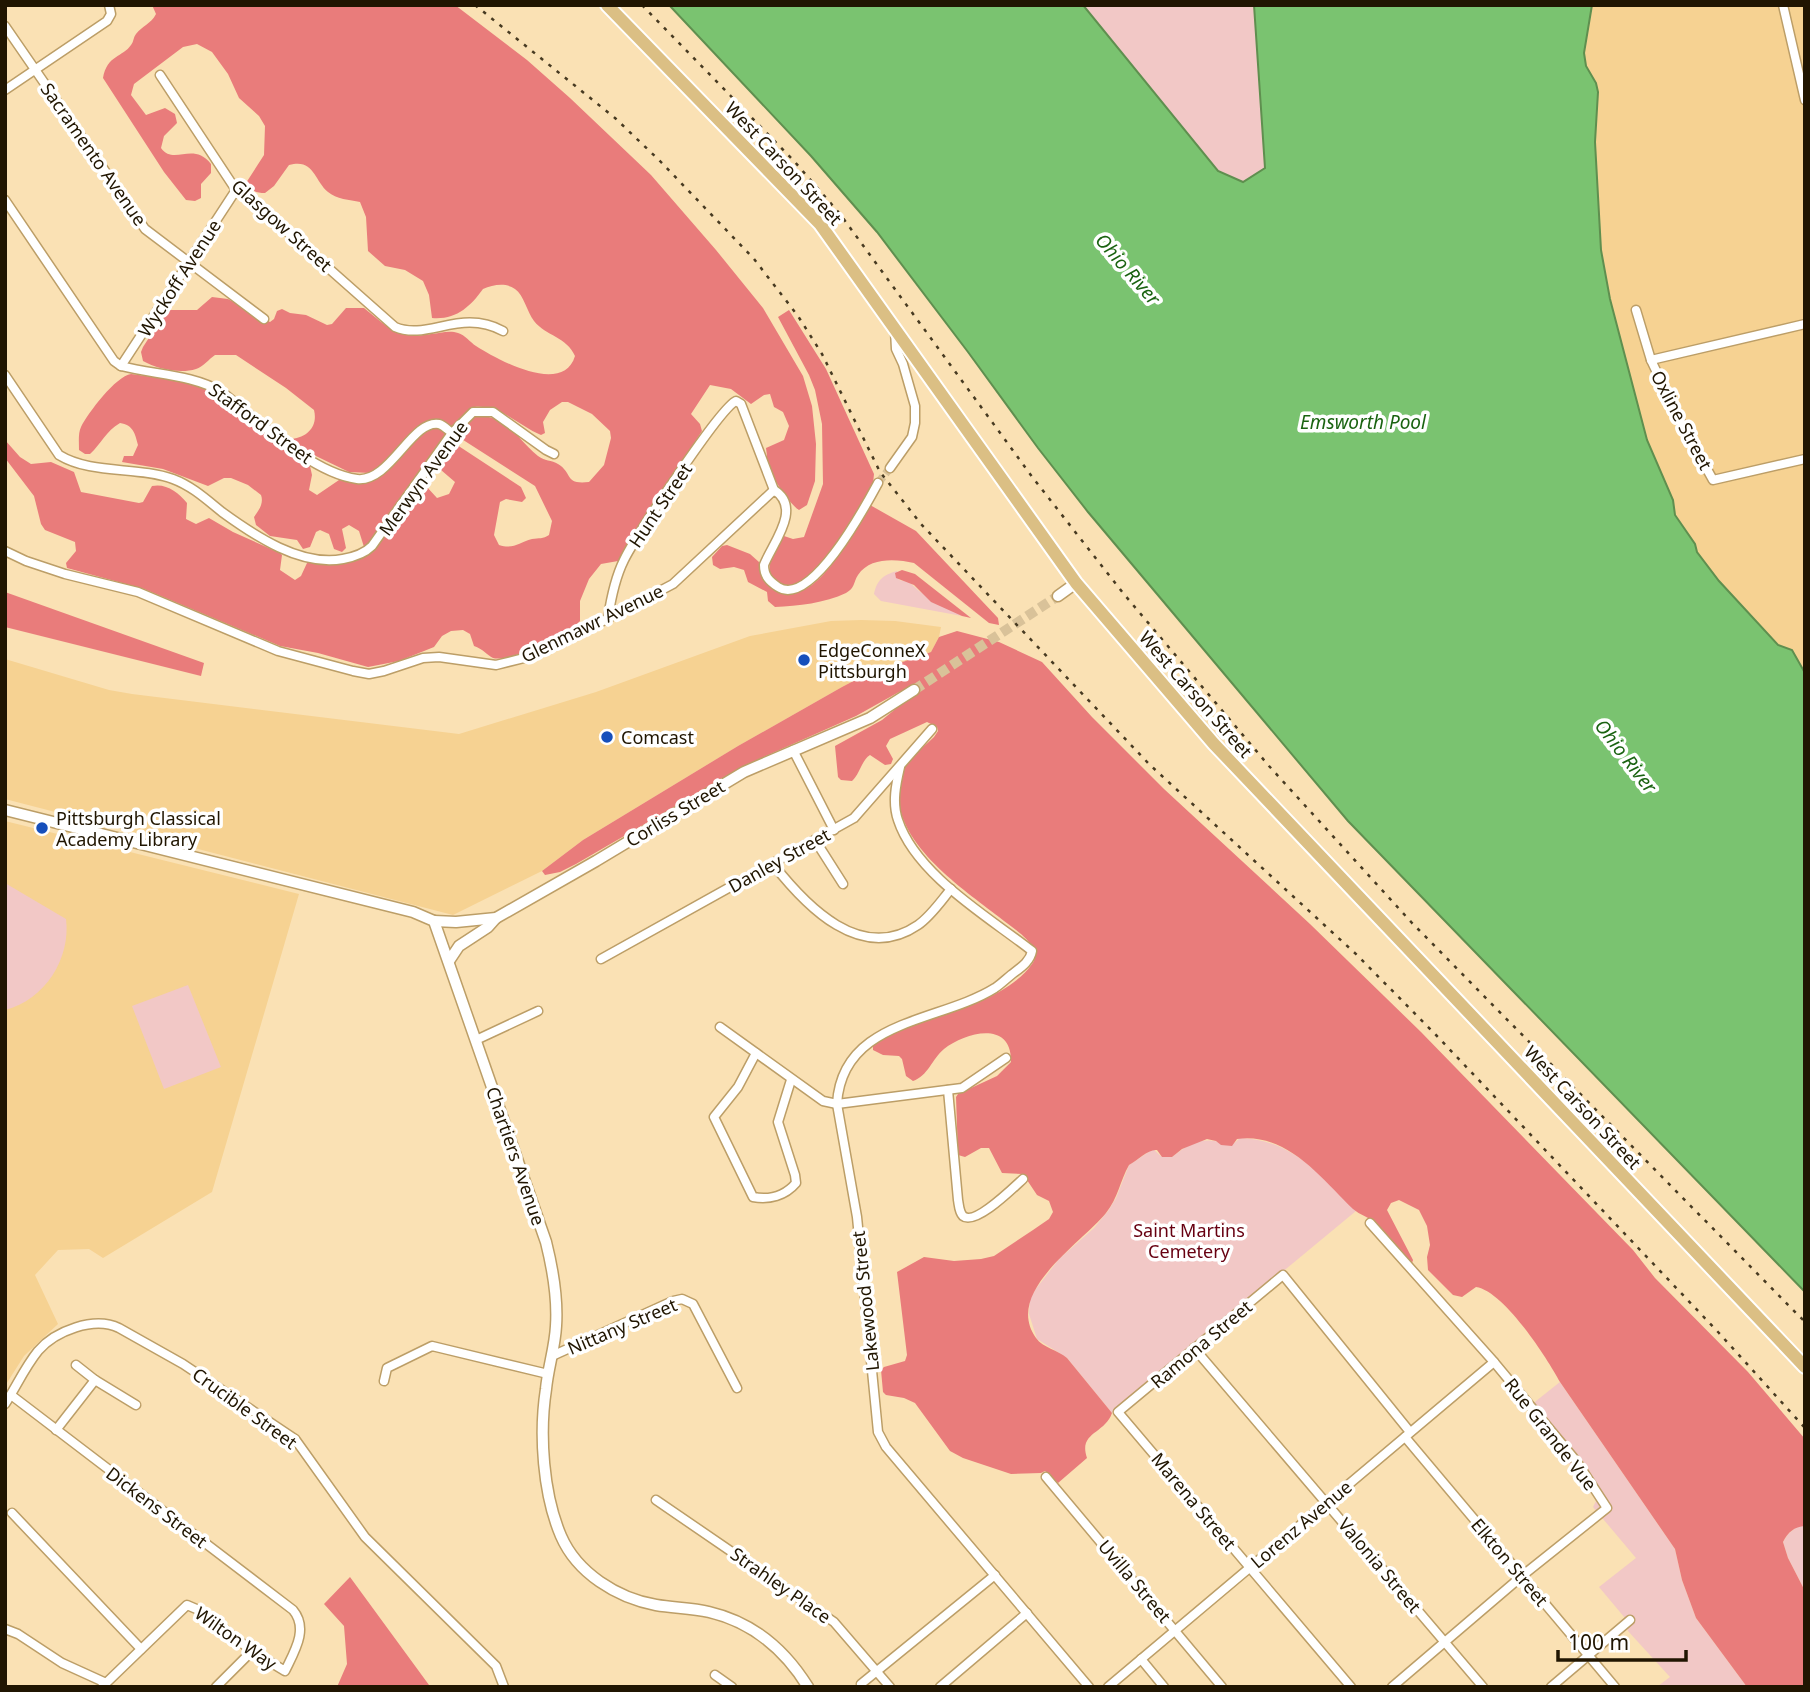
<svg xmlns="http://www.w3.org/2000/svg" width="1810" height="1692" font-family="'Noto Sans',sans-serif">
  <rect width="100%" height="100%" fill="#fae1b4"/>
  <!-- built -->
  <g fill="#f6d292">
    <path d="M1592,5H1805V673L1800,662L1778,645L1719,581L1697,552L1695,544L1675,515L1673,500L1647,441L1610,299L1601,250L1595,142L1598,92L1596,83L1586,66L1584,53Z"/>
    <path d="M861,620L895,621L941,627L939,637L931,652L863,676L842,687L738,746L583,840L542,871L453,915L5,799V659L109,690L132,694L459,734L596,692L750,636L831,621Z"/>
    <path d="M5,821L299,894L212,1192L103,1258L89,1249L58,1250L35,1275L58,1324L24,1356L5,1386Z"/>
  </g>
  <!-- green -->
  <g fill="#f2c8c6">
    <path d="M1083,5H1254L1265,168L1243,182L1218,171Z"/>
    <path d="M897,571L899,580L909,582L919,591L962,616L881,601L874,594C877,580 883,575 897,571Z"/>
    <path d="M5,883L66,919C71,958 45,1000 5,1010Z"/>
    <path d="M188,985L221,1067L164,1089L132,1006Z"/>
    <path d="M1240,1138C1292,1139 1322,1176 1356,1211L1112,1413L1067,1358L1037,1339L1029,1314L1030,1299L1035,1290L1059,1259L1094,1228L1108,1211L1116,1198L1129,1165L1153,1149L1162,1157H1172C1195,1139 1204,1137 1232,1145Z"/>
    <path d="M1560,1382L1675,1549L1682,1580L1696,1618L1747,1687L1658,1686L1670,1677L1628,1631L1625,1618L1599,1587L1636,1558L1593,1507L1596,1501L1592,1492L1527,1412L1536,1401Z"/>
    <path d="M1798,1526H1805V1591L1788,1558L1783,1542L1788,1534Z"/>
  </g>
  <!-- forest -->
  <g fill="#e97c7b">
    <path d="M152,5H455L527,60L570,98L651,175L716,250L763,308L803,376L812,406L816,444L815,481L807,505L799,510C788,503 769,472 764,459L767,456L766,448L784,440L789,426L783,412L774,407L770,394L764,395L751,404L731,389L710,385L691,414L700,424L702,431L618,561L601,564L589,579L580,601V621C570,634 510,663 493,658C487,655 483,649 474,646L470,634L463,630L451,631L442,636L434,647L399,661L368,667L318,653L280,646L144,589L67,568L66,563L76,551L75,542L45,530L41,524L34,496L5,458V440L20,457L31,464L51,462L74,472L81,492L139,503L143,502L152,486C166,483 178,492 187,503L186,519L196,524L209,518L233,532L280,553L282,555L280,570L295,580L301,576L307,563C318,562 329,565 340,564C382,559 394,516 417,486H426L437,498L449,494L455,482L434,464L448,443H454L521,487L526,498L522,502L506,499L500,502L494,535L499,545C514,550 519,542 532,539C539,538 543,539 549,535L552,521L535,486L457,436V433L475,415C512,417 513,436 538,456C544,461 552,460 558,464C573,473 564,485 589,482L604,465L611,438L610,431L592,414L568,402H562L550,410L543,422L545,433L541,435C519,426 501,405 475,407L452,429L442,422L414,433L378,469L370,473L349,472L291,444L292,439C308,437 318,426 314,410L286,388L236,355H215C209,359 203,367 196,369C180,374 157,369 143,361L141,352L143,347L167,310H197L212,297L228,299L270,322L274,319L277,311L282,309L290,313L306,315L327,325L332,324L346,308H364C388,327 398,340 431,334C440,333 450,330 458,333C465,335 470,342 476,346C498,360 563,396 575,356C567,337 546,336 534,321C527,312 524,295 515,289C505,282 493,285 483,289C470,307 456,320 432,318L429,295L423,281L405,270L385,266L368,251L366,217L360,202C350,200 336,199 328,192C314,180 314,158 289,165L274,186L265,193C256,193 251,191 246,183L264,155L265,126L259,116L239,98L228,74L212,52L197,44L183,47L134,84L131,95L146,115L165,108L175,114L177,123L164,136L161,148C174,166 193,141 211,164V173L201,184V198L195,201L186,200L164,172L103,78C107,55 123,57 131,45C134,41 133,38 136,34C142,26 151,24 156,14Z"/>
    <path d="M789,310L826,369L874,474L873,484C856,511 825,570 797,584C792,586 786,585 781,585L769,575L770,561L784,536L793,539L804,537L823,484L822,424L815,390L809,375L778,317Z"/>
    <path d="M131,374L191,382L219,394L310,466L312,475L309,490L317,495L339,480L367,482L383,473L409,444L431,427L438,426L449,433L368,547H364L359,531L349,525L342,529L346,548L342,552L334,549L329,534L320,530L316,532L310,547L303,549L297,540L270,536L256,525L254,517C259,510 264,503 261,495L248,485L231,478H224L208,486L163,469L122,462L124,456H133L138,445C135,433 133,425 120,423C106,431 101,444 90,454H85L79,450C79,443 78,433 81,427C88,413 116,376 131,374Z"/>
    <path d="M870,505L916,531L998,618L999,625L989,623L914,563C896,559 870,557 858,575C853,583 855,588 846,593C825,603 798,606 775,607L768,601L767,592L748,582L744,570L734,567L720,569L713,565L712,557L722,546L727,545L750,554L759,562L777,590C783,592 788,594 794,593C824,590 855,529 870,505Z"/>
    <path d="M902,570L915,574L971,618L962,616L931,602L914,585L896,578L895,573Z"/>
    <path d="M5,592L204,663L201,676L5,627Z"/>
    <path d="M957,631L999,642L1042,662L1092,717L1164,789L1310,924L1421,1032L1633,1250L1655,1278L1748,1372L1805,1439V1526C1794,1527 1788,1532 1783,1542L1788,1558L1805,1591V1687H1747L1696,1618L1682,1580L1675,1549L1560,1382C1547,1358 1504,1291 1476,1287L1462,1297L1453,1295L1428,1270L1427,1257L1430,1245L1427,1226L1419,1210L1399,1200L1391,1203L1387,1210L1413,1260L1412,1263C1398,1252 1388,1236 1375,1223C1369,1217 1360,1215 1353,1209C1321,1178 1287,1132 1237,1139L1232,1146L1221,1145L1216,1141L1207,1139L1182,1149L1172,1157H1162L1157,1150C1148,1149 1138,1160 1129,1165C1120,1181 1118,1198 1106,1213C1082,1243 1003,1292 1036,1338C1043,1348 1058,1350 1067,1358L1112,1413C1105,1434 1078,1432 1087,1458L1058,1483L1045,1471L1041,1473L1011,1474L963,1458L950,1451L915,1403L904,1398L886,1395L883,1392L881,1370L884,1367L905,1361L907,1355L897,1272L924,1257L954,1261L981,1259L994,1256L1033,1230L1049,1219L1053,1212L1049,1201L1037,1195L1023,1174L1002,1173L989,1148H981L965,1157L958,1155L956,1097L958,1094L997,1076L1011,1062C1012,1020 966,1032 944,1049C932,1059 928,1076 913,1081L906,1076L902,1059L899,1056L883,1055L873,1050V1046C883,1035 901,1029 915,1025C951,1012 1009,997 1032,964C1035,960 1037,954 1034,949C1027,936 1010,926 999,917C958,885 880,834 902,772C906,759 924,747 934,737L938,731L937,727L927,722L890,739L886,746L893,759L891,764L885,765L870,755C861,761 860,774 852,781L841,780L838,777L835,746L882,720L915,693L910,689L899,692L856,716L748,764L576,864L560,872L545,875L542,871L583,840L738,746L842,687L863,676L931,652L939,637Z"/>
    <path d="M350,1577L429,1685L428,1687H337L347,1664L344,1626L324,1604Z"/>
  </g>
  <!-- water -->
  <path fill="#7ac370" stroke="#5f8f4f" stroke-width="2" d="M669,5H1083L1218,171L1243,182L1265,168L1254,5H1592L1584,53L1586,66L1596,83L1598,92L1595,142L1601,250L1610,299L1647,440L1673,500L1675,515L1695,544L1697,552L1719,581L1778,645L1792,650L1805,673V1292L1348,821L1088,512L1038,448L968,352L877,232L811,156Z"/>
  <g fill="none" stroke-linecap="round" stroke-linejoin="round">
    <!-- minor-tunnel -->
    <path stroke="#d9c299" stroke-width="8" stroke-dasharray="8 4" stroke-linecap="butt" d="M878,483L890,468"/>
    <!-- tertiary-tunnel -->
    <path stroke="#d9c299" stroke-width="10" stroke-dasharray="10 5" stroke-linecap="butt" d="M914,690L1058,596"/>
    <!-- minor casing -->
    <g stroke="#bc9e67" stroke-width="11">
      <g id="minor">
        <path d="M1783,5L1805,100"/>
        <path d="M5,26L145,229L264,319"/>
        <path d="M160,75L236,190L291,235L395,327C428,341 460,308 503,331"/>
        <path d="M5,90L107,21L111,14L109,5"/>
        <path d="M5,200L114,361L121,366C155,375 191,374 222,392C258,420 311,473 357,479C390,483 412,419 439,424C443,425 448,430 452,433"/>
        <path d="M1636,310L1651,360L1678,417L1713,480L1805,459"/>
        <path d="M1651,360L1805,324"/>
        <path d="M121,366L236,190"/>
        <path d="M5,375L59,455C92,475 137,466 173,479C192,486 207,500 222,512C255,536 301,567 343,559C354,557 364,554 372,546L452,433L473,412H493L546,450L554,454"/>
        <path d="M890,468L912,437L915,423V406L903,364L896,349L895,330"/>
        <path d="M5,551L26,561L65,574L138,592L278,651L353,671L369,674L384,671L423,658L439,657L496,665L528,657L567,640L673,584L774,490C803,508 772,544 764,565C764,576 769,581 778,587C811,608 865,507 878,483"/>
        <path d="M608,618C611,598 615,578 624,560C635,537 720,408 736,401L741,404L774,490"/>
        <path d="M793,750L834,830"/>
        <path d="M900,767C896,784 892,803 898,820C916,875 989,917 1032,951C1030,962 1020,968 1011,975C1006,979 1001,984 995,988C939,1023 842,1019 837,1104L857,1217L878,1432L886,1447L1089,1687"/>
        <path d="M815,840L843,884"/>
        <path d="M773,864C806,906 861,964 918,925C931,916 941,901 951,889"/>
        <path d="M601,959L854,818L932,729"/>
        <path d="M720,1027L823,1101L837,1104L962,1088L1006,1058"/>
        <path d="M476,1040L538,1011"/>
        <path d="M756,1053L738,1087L714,1117L753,1197C769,1200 785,1196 796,1183L795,1175L778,1122L791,1080"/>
        <path d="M948,1090L958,1200C959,1205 959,1212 963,1216C975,1226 1013,1188 1023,1179"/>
        <path d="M1370,1223L1494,1362L1577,1462L1607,1508L1522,1576L1392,1687"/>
        <path d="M1194,1348L1483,1687"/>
        <path d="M552,1356L673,1301L682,1299L693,1304L737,1388"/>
        <path d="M95,1380L136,1405"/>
        <path d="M384,1381L387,1368L432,1346L548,1374"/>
        <path d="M11,1395L293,1610C309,1629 294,1652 285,1671L252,1651L201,1611L187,1605L102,1687"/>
        <path d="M5,1404C16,1387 25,1367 38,1351C55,1331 94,1316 119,1328L183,1364L295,1439L365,1537L496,1666L504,1687"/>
        <path d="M56,1430L95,1380L76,1365"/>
        <path d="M1405,1437L1615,1687"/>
        <path d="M1046,1477L1222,1687"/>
        <path d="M656,1500L834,1622L890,1687"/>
        <path d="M12,1513L141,1649"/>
        <path d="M5,1629L18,1634L62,1663L106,1683"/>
        <path d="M1141,1659L1164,1687"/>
        <path d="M715,1675L732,1687"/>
        <path d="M861,1684L995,1575"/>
        <path d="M216,1687L252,1651"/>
        <path d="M940,1687L1027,1613"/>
        <path d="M1108,1687L1494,1362"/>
        <path d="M1351,1687L1118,1412L1283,1275L1410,1432"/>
        <path d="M1551,1687L1630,1620"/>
      </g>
    </g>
    <!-- tertiary casing -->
    <g stroke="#bc9e67" stroke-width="13">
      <g id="tertiary">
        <path d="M1058,596L1076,583"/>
        <path d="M5,810L413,912L434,921L546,1242C553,1270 558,1297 556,1326C555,1347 548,1368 546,1389C539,1434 543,1494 561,1536C577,1573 617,1598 656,1605C674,1608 692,1608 709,1612C752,1622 785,1650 808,1687"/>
        <path d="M434,921L456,922L496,918L596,861L744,772L870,718L914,690"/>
        <path d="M449,961L459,946L488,927L496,918"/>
      </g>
    </g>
    <!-- primary casing -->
    <g stroke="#fff" stroke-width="16">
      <path id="primary" d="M607,5L820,224L1076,583L1214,744L1805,1367"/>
    </g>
    <!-- minor -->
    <use href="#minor" stroke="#fff" stroke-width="8"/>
    <!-- tertiary -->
    <use href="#tertiary" stroke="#fff" stroke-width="10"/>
    <!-- primary -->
    <use href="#primary" stroke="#dbbf84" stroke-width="12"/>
    <!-- rail -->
    <g stroke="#473a21" stroke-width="2.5" stroke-dasharray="3.5 7" stroke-linecap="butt">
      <path d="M475,5L615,118L660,161L754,259L798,316L822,354L880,472L921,524L1150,765L1357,955L1436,1035L1719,1333L1805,1428"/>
      <path d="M642,5L794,161L840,214L1033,478L1123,593L1269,766L1412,923L1805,1322"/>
    </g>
  </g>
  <!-- markers -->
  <g fill="#164fbb" stroke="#fff" stroke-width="2.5">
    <circle cx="804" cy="660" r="7"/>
    <circle cx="607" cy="737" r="7"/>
    <circle cx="42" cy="828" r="7"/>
  </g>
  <g text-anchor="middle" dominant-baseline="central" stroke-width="7" stroke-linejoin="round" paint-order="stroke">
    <!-- street labels -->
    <g font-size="18" fill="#201501" stroke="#fff">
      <text transform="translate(94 154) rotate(55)">Sacramento Avenue</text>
      <text transform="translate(784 163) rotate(47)">West Carson Street</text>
      <text transform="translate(282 225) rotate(42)">Glasgow Street</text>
      <text transform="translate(179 278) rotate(-57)">Wyckoff Avenue</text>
      <text transform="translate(1682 420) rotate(62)">Oxline Street</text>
      <text transform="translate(261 423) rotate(36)">Stafford Street</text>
      <text transform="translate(423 478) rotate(-54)">Merwyn Avenue</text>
      <text transform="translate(660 505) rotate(-56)">Hunt Street</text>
      <text transform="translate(592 623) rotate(-26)">Glenmawr Avenue</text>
      <text transform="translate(1196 694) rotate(49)">West Carson Street</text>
      <text transform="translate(675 813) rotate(-31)">Corliss Street</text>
      <text transform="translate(779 860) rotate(-29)">Danley Street</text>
      <text transform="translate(1583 1107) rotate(47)">West Carson Street</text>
      <text transform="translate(516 1156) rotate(71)">Chartiers Avenue</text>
      <text transform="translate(865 1301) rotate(-96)">Lakewood Street</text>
      <text transform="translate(622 1326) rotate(-23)">Nittany Street</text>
      <text transform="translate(1201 1344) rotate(-40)">Ramona Street</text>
      <text transform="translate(245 1408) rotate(36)">Crucible Street</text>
      <text transform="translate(1551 1434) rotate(52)">Rue Grande Vue</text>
      <text transform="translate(1194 1501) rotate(50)">Marena Street</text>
      <text transform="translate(157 1507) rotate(37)">Dickens Street</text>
      <text transform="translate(1301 1524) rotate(-40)">Lorenz Avenue</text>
      <text transform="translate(1510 1562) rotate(50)">Elkton Street</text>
      <text transform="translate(1380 1565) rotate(50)">Valonia Street</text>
      <text transform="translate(1135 1581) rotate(50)">Uvilla Street</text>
      <text transform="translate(781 1585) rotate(35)">Strahley Place</text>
      <text transform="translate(236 1638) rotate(35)">Wilton Way</text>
    </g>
    <!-- poi labels -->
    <g font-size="18" fill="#201501" stroke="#fff" text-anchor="start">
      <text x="818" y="650">EdgeConneX<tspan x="818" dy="21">Pittsburgh</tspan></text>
      <text x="621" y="737">Comcast</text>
      <text x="56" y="818">Pittsburgh Classical<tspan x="56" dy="21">Academy Library</tspan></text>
    </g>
    <!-- park labels -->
    <g font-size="18" fill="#670011" stroke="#fff">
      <text x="1189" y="1230">Saint Martins<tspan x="1189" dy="21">Cemetery</tspan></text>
    </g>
    <!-- water labels -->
    <g font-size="19" font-style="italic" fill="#1a6311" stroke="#fff">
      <text transform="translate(1128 269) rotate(49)">Ohio River</text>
      <text x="1363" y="422">Emsworth Pool</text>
      <text transform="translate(1626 756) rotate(52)">Ohio River</text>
    </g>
  </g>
  <!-- border -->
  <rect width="1810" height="1692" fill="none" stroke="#201501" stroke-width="14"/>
  <!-- scale -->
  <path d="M1558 1650v10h128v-10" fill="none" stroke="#201501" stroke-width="3.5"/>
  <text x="1568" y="1650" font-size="21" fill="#201501" stroke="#ffffff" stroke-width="5" paint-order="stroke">100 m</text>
</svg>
